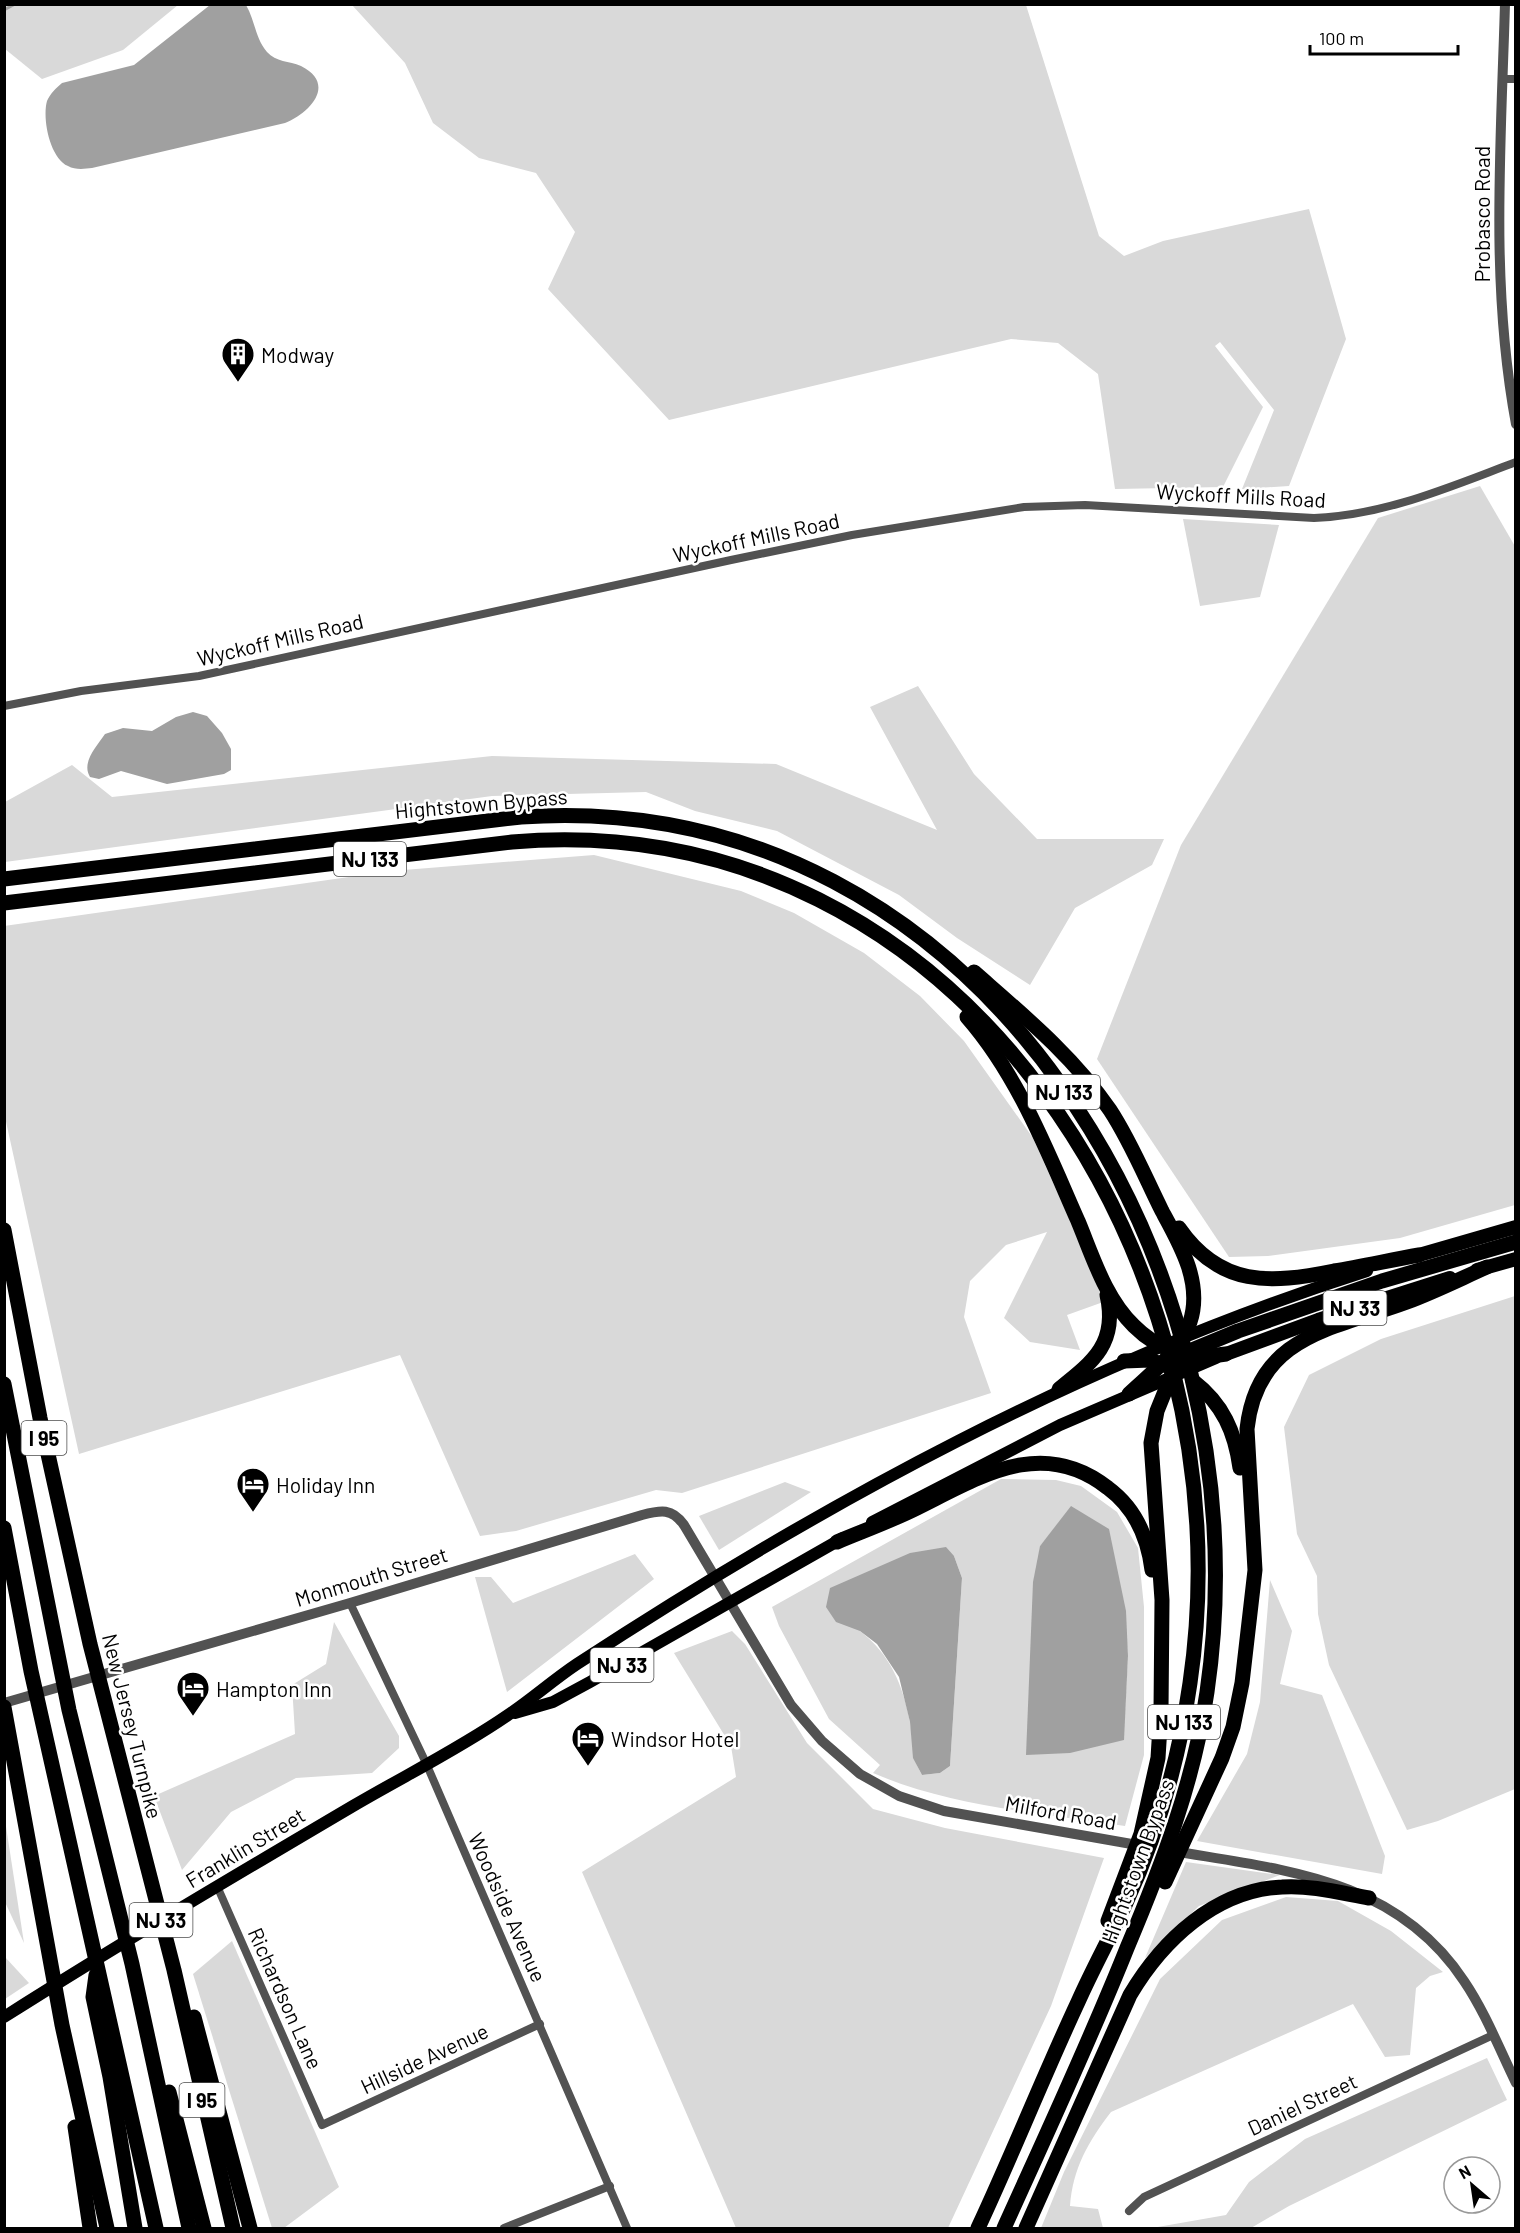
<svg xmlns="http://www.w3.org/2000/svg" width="1520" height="2233" font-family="Barlow,sans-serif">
  <rect width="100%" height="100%" fill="#fff"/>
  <!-- green -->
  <g fill="#d9d9d9" fill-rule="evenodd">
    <path d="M4,5L5,4L178,5L123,50L42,79L5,49Z"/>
    <path d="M352,5H1026L1099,236L1124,256L1163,241L1309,209L1346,339L1289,486L1242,489L1274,410L1220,342L1215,346L1263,407L1223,487L1115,489L1098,374L1058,343L1011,339L669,420L548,289L575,232L536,173L479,158L433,123L405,63Z"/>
    <path d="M1480,486L1516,548L1515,1205L1400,1238L1268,1256L1229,1257L1097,1059L1181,845L1378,518Z"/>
    <path d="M1183,519L1279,525L1260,597L1200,606Z"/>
    <path d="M918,686L974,774L1037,839H1164L1152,865L1075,908L1030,985L957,938L899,895L777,831L695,811L646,792L492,796L5,862V802L72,765L112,797L492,756L776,764L937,830L870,707Z"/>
    <path d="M594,855L741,891L794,913L864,953L920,996L964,1041L1033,1138L1106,1301L1067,1315L1080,1350L1030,1342L1004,1318L1047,1232L1006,1245L970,1281L964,1317L991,1393L682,1493L656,1490L516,1531L480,1536L400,1355L79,1454L5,1117L4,926L391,871Z"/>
    <path d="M1515,1296V1789L1438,1821L1407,1830L1329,1665L1318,1614L1317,1576L1297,1534L1284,1427L1309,1375L1381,1339Z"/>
    <path d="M1001,1479L1056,1480L1081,1486L1117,1512L1138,1548L1144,1607V1755L1125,1826C1040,1813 952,1807 873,1773L880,1765L829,1719L779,1626L772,1607ZM1053,1531L1126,1633L1128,1656L1125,1711L1040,1546ZM954,1556L962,1578L950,1766L940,1773L922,1775C910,1753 914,1745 910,1722C903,1685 890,1654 860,1631Z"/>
    <path d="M785,1482L811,1492L719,1550L699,1516Z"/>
    <path d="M635,1554L654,1579L507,1692L475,1577H491L513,1603Z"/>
    <path d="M1270,1580L1292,1631L1280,1684L1322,1695L1385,1856L1382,1874L1197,1841L1247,1754L1260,1702Z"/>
    <path d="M334,1622L399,1736V1748L372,1773L296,1778L231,1812L182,1870L154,1796L295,1734L292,1685L326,1664Z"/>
    <path d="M732,1631L745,1644L807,1743L873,1809L945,1828L1104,1858L1051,2006L948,2228H736L582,1872L736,1777L731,1746L674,1653Z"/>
    <path d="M4,1820H5L24,1943L5,1902Z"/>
    <path d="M1186,1862L1280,1875L1199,1906L1145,1958Z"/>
    <path d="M1286,1897L1338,1901L1391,1931L1443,1972L1430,1976L1416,1988L1410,2055L1385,2057L1353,2004L1111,2112C1088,2142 1073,2168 1070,2206L1098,2209L1103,2228H1041L1064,2172L1160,1979L1222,1920Z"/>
    <path d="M232,1941L339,2187L284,2228H272L193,1974Z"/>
    <path d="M5,1957L29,1983L5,1999Z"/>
    <path d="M1487,2058L1507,2100L1289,2206L1251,2228H1152L1226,2215L1249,2182L1305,2139Z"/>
  </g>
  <!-- water -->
  <g fill="#a0a0a0">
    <path d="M210,5H246C255,20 255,38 267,52C276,62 289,61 301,66C337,84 310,113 285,123L92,168C84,169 75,170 68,166C50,158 42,119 47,101C50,94 56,88 62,83L134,65Z"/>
    <path d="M193,712L207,716L222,733L231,749V770L224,774L167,784L121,771L99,779L90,777C81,762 97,746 105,734L123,728L152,731L176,717Z"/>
    <path d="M1071,1506L1109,1529L1126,1611L1128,1656L1124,1740L1070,1753L1026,1755L1033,1582L1040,1546Z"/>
    <path d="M946,1547L954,1556L962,1578L950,1766L940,1773L922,1775L913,1758L910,1722L899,1677L877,1644L860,1631L836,1622L826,1607L830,1588L910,1553Z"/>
  </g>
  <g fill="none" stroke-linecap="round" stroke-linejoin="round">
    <!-- stream -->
    <path stroke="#a0a0a0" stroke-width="3" d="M4,10L15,4"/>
    <!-- minor -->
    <g stroke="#525252" stroke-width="8">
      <path d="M1503,79H1516"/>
      <path d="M4,706L81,691L199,676L731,560L852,535L1024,507L1085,505L1314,518C1386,515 1449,487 1516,462"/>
      <path d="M350,1603L426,1763L627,2228"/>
      <path d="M217,1886L322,2125L540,2024"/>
      <path d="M1129,2211L1144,2197L1493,2035"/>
      <path d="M504,2228L610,2186"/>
    </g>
    <!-- tertiary -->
    <g stroke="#525252" stroke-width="10">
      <path d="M1505,4C1501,144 1490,285 1516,424"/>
      <path d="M4,1703L350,1603L642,1515C661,1510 672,1508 684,1525L791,1705L822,1741L860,1774L899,1796L944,1811L1143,1846"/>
      <path d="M1173,1851C1284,1870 1396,1878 1464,1981C1485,2012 1499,2048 1516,2083"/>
    </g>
    <!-- primary -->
    <g stroke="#000" stroke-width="12">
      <path d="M872,1522L1060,1425L1216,1358"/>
      <path d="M515,1713L553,1702L590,1682L843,1538"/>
      <path d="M4,2017C119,1944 236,1875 353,1806C404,1776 459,1749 508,1715C532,1699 553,1680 577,1664C825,1502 1084,1361 1367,1271"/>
    </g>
    <!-- trunk -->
    <g stroke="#000" stroke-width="14">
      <path d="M1419,1255L1516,1227"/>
      <path d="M1477,1270L1516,1259"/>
      <path d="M1226,1354L1318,1320L1450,1278"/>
    </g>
    <!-- motorway -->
    <g stroke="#000" stroke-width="15">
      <path d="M4,879L521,817C987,785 1268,1274 1207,1692C1194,1782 1162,1865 1127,1948C1089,2043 1046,2135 1004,2228"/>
      <path d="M4,903L512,842C967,804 1250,1271 1190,1683C1179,1759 1158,1833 1126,1903C1111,1936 1093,1968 1078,2002C1043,2077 1013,2153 978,2228"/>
      <path d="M974,972C1023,1015 1073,1056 1110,1110C1131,1142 1145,1177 1162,1211C1180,1244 1203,1283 1190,1322C1181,1351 1150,1374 1129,1394"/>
      <path d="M967,1017C1018,1075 1047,1151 1078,1221C1093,1257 1105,1298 1134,1326C1159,1351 1191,1360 1226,1354"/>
      <path d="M1179,1228C1220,1287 1270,1284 1334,1271C1363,1266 1391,1260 1419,1255"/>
      <path d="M4,1230L40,1418L90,1644L174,1970L233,2228"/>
      <path d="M1124,1361L1150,1360L1167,1366"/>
      <path d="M1193,1381C1223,1404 1235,1432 1240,1468"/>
      <path d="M4,1384L69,1710L132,1964L189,2228"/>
      <path d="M1059,1389C1093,1362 1118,1343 1107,1295"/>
      <path d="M4,1528L31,1671L156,2228"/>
      <path d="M837,1542C863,1531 891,1521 917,1508C980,1477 1042,1436 1108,1488C1135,1508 1148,1538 1152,1570"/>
      <path d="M4,1707L62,2025L107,2228"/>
      <path d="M1165,1882L1222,1758L1233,1727L1242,1683L1255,1570L1247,1429C1257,1335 1334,1329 1407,1302C1434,1292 1460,1279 1487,1267"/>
      <path d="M1108,1921L1141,1834L1158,1758L1161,1710L1162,1600L1151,1443L1157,1411L1174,1369L1192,1350L1238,1331L1382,1281L1516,1242"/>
      <path d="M96,1975L93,1997L110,2077L135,2228"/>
      <path d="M194,2017L250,2228"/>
      <path d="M169,2092L204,2228"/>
      <path d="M75,2127L90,2228"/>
      <path d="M1026,2228L1130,1995C1162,1941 1215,1890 1282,1887C1311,1885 1341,1893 1369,1898"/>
    </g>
  </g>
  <!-- icons -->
  <defs>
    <g id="building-pin" transform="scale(1.725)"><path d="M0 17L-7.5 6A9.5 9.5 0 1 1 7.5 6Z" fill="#000" stroke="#fff"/><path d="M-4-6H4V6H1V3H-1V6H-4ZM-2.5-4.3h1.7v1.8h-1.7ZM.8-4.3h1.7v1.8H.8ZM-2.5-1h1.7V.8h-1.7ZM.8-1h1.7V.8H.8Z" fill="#fff"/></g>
    <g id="hotel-pin" transform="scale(1.725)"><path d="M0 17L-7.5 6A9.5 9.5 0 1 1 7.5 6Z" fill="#000" stroke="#fff"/><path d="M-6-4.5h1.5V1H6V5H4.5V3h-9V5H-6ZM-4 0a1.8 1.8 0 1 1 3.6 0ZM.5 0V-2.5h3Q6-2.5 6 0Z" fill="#fff"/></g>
  </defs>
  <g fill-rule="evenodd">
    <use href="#building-pin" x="238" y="354"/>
    <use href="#hotel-pin" x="253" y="1484"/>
    <use href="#hotel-pin" x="193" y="1688"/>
    <use href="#hotel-pin" x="588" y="1738"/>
  </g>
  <g text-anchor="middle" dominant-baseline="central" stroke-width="5" stroke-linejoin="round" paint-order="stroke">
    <!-- shield labels -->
    <g fill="#fff" stroke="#4c4c4c" stroke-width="1.5">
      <rect x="334" y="842" width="72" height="34" rx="4.5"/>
      <rect x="1028" y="1075" width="72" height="34" rx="4.5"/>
      <rect x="1323.5" y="1291" width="63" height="34" rx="4.5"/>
      <rect x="21.5" y="1421" width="45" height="34" rx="4.5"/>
      <rect x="590.5" y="1648" width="63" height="34" rx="4.5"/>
      <rect x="1148" y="1705" width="72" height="34" rx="4.5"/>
      <rect x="129.5" y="1903" width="63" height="34" rx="4.5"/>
      <rect x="179.5" y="2083" width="45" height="34" rx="4.5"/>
    </g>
    <g font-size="20" font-weight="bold" fill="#000">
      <text x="370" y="859">NJ 133</text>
      <text x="1064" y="1092">NJ 133</text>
      <text x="1355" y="1308">NJ 33</text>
      <text x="44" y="1438">I 95</text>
      <text x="622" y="1665">NJ 33</text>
      <text x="1184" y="1722">NJ 133</text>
      <text x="161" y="1920">NJ 33</text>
      <text x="202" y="2100">I 95</text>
    </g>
    <!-- street labels -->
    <g font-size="21" fill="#000" stroke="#fff">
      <text transform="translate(1481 214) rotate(-90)">Probasco Road</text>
      <text transform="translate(1241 495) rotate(3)">Wyckoff Mills Road</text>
      <text transform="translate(756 537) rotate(-12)">Wyckoff Mills Road</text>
      <text transform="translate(280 639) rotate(-13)">Wyckoff Mills Road</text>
      <text transform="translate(481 803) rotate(-5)">Hightstown Bypass</text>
      <text transform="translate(371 1576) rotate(-17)">Monmouth Street</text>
      <text transform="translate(133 1726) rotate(76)">New Jersey Turnpike</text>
      <text transform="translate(1061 1812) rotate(10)">Milford Road</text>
      <text transform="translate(245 1847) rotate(-31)">Franklin Street</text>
      <text transform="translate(1137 1861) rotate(-70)">Hightstown Bypass</text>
      <text transform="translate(508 1907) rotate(66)">Woodside Avenue</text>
      <text transform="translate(286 1998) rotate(66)">Richardson Lane</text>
      <text transform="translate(424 2058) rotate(-25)">Hillside Avenue</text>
      <text transform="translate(1302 2104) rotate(-25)">Daniel Street</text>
    </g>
    <!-- poi labels -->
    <g font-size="21" fill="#000" stroke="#fff" text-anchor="start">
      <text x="261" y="354">Modway</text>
      <text x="276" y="1484">Holiday Inn</text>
      <text x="216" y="1688">Hampton Inn</text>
      <text x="611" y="1738">Windsor Hotel</text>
    </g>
  </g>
  <!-- border -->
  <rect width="1520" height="2233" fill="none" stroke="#000000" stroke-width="12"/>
  <!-- north arrow -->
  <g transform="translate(1472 2185) rotate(331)"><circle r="28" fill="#ffffff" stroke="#999999" stroke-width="1.5"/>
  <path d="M0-4.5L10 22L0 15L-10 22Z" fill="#000000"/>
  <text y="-9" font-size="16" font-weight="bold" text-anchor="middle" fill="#000000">N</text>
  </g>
  <!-- scale -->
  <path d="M1310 45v9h148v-9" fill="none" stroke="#000000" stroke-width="3"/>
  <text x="1319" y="45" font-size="18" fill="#000000" stroke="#ffffff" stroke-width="4.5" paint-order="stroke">100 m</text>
</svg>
